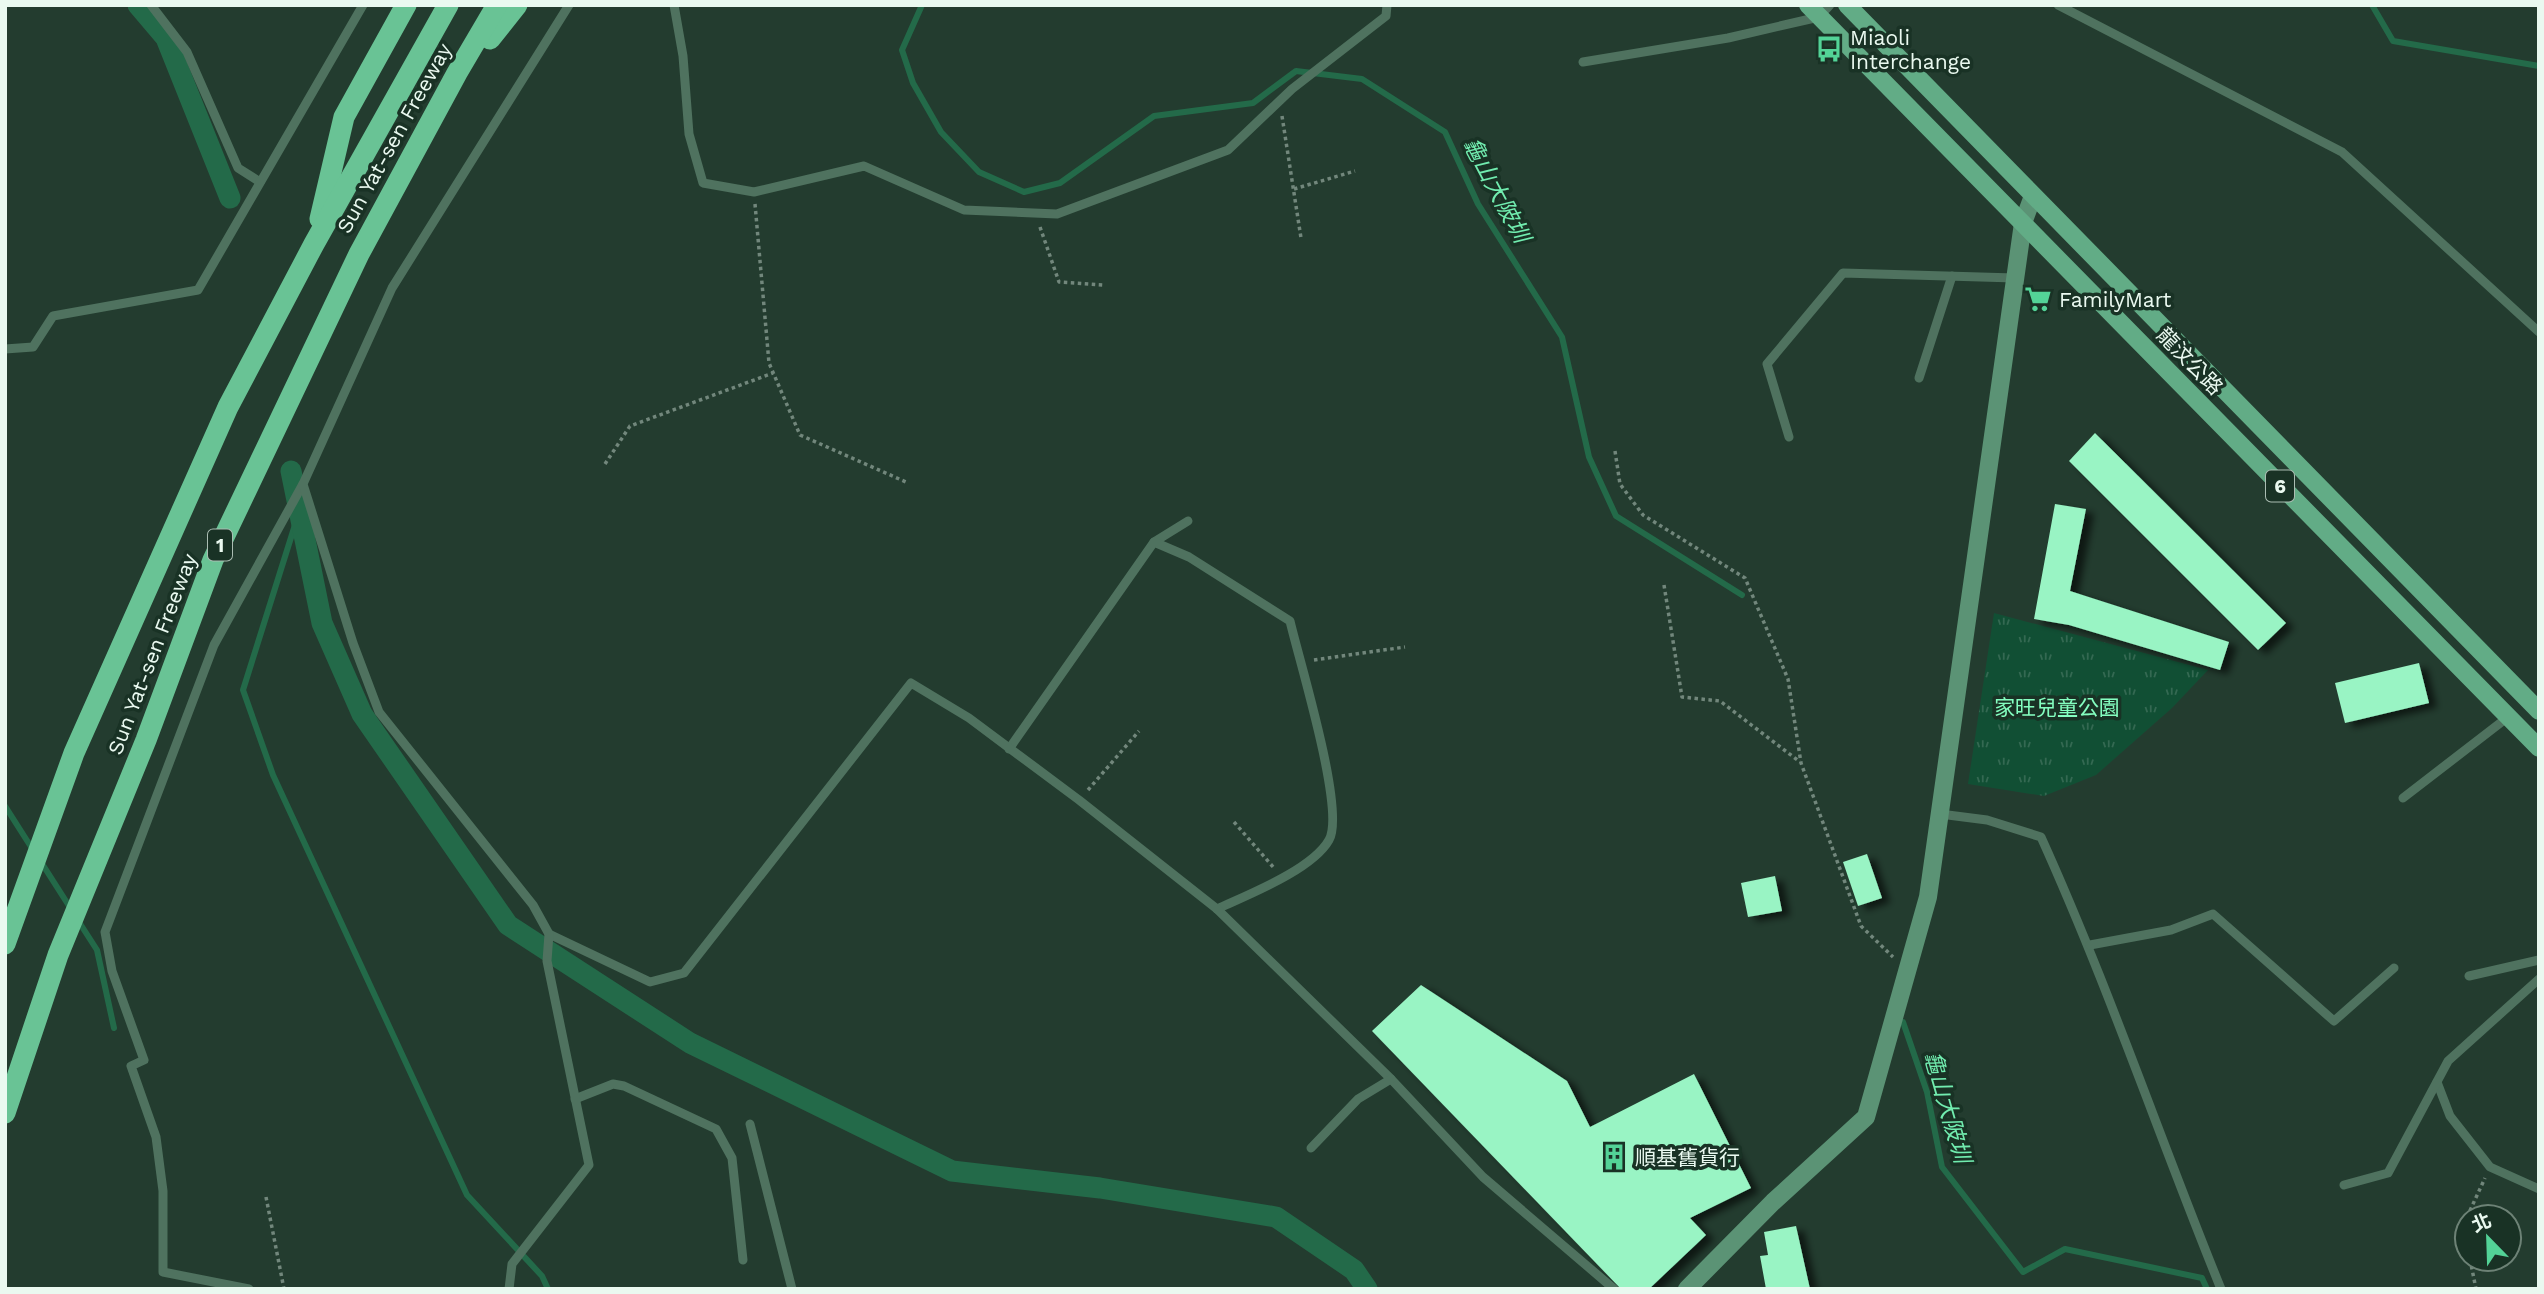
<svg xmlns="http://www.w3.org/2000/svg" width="2544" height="1294" font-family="'Work Sans','Noto Sans TC',sans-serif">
  <defs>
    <pattern id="grass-tufts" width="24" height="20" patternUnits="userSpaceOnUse" patternTransform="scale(1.75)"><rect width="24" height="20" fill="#114f34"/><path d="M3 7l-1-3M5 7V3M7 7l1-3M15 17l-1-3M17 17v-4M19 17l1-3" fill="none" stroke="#346952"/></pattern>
    <filter id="shadow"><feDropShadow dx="8" dy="4.5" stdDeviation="3.5" flood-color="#0009"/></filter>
  </defs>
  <rect width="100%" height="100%" fill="#233c2f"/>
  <!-- grass -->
  <path fill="url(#grass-tufts)" d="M1994,613L2208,670L2172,708L2096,775L2044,796L1968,784Z"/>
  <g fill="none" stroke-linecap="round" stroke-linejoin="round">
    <!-- stream -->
    <g stroke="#236a49" stroke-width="6">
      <path d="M922,5L902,50L913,83L941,132L979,172L1024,192L1060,183L1154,116L1253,103L1296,71L1362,79L1445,132L1478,204L1562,337L1589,457L1616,516L1742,595"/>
      <path d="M2372,5L2393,41L2539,66"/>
      <path d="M300,509L243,690L273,775L467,1195L542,1276L548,1289"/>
      <path d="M5,806L33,850"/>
      <path d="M41,862L71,909"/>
      <path d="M79,922L97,950L114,1028"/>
      <path d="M1903,1022L1927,1092L1942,1167L2023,1272L2065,1249L2202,1278L2207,1289"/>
    </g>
    <!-- canal -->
    <g stroke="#236a49" stroke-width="21">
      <path d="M138,5L166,38L230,198"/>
      <path d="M291,471L322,623L362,714L508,925L690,1043L952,1171L1100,1188L1276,1217L1354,1270L1367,1289"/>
    </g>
  </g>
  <!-- building -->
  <g fill="#99f4c4" filter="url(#shadow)">
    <path d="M2095,433L2286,623L2258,650L2069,461Z"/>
    <path d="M2055,504L2086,509L2070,591L2229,642L2220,670L2069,625L2034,619Z"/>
    <path d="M2419,663L2429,703L2345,723L2335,683Z"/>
    <path d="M1867,854L1882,898L1858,906L1843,862Z"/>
    <path d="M1775,876L1782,911L1748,917L1741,883Z"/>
    <path d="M1421,985L1567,1081L1590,1127L1694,1074L1751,1188L1690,1218L1706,1235L1649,1289H1621L1372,1031Z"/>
    <path d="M1796,1226L1810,1289H1766L1760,1256L1768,1255L1764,1232Z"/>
  </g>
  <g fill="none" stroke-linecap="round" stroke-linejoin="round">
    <!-- path -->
    <g stroke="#72877c" stroke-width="3.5" stroke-dasharray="3.5 3.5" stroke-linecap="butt">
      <path d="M1282,116L1301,238"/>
      <path d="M1294,189L1355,171"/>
      <path d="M755,204L769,363L800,435L906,482"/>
      <path d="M1040,227L1059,282L1104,285"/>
      <path d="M1615,451L1620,484L1643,515L1745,578L1788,679L1801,763L1861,926L1893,957"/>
      <path d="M605,464L630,426L773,373"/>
      <path d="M1664,585L1682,697L1720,701L1800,762"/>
      <path d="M1314,660L1405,647"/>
      <path d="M1088,790L1139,731"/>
      <path d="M1234,822L1274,868"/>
      <path d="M266,1197L284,1289"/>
      <path d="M2467,1217L2485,1178"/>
      <path d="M2467,1218V1241"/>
      <path d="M2470,1259L2476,1289"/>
    </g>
    <!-- lane -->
    <g stroke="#4f725f" stroke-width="9">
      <path d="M151,5L187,52L238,168L260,182"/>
      <path d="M674,5L683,56L689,134L703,183L754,192L864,166L964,210L1057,214L1228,150L1292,89L1386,16L1387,5"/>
      <path d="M2058,5L2342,152L2539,332"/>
      <path d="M1583,62L1728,38L1819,17L1830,5"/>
      <path d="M5,349L33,347L53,316L198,290L363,5"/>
      <path d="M1919,378L1952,276"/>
      <path d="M1789,437L1767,364L1843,273L2015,278"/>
      <path d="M1154,542L1188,521"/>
      <path d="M1009,749L1154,542L1189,557L1290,621C1299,660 1346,811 1329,840C1312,870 1247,895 1217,909"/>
      <path d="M2403,798L2508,717"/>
      <path d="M1940,814L1987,820L2041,837C2108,985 2160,1139 2221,1289"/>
      <path d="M549,934L650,982L684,973L911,683L969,718L1079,800L1217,909L1391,1079L1483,1177L1614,1289"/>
      <path d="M2090,945L2171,930L2213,914L2334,1021L2394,968"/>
      <path d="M2469,976L2539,960"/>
      <path d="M2437,1082L2450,1116L2490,1167L2539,1189"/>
      <path d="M575,1099L613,1084L624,1086L716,1129L732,1158L743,1260"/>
      <path d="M750,1124L792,1289"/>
      <path d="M1311,1148L1358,1099L1391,1079"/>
      <path d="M2344,1185L2388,1173L2448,1061L2539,979"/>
      <path d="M249,1289L163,1272V1191L156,1137L131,1066L144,1060L112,971L105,932L214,645L303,484"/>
      <path d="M509,1289L512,1264L589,1165L547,961L549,934L533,905L379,712L353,643L303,484L392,288L569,5"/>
    </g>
    <!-- secondary -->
    <path stroke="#5b9375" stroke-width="18" d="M1687,1289L1773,1202L1866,1117L1928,897L2023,223L2033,196"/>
    <!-- primary -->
    <g stroke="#62ac86" stroke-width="18">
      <path d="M1808,5L2539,748"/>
      <path d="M1847,5L2539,711"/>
    </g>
    <!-- highway -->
    <g stroke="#69c395" stroke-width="21">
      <path d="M490,39L517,5"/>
      <path d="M320,219L344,117L406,5"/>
      <path d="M5,944L74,753L228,407L314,244L448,5"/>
      <path d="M5,1113L58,955L146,740L213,560L359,254L457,73L497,5"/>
    </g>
  </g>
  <!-- icons -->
  <defs>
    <g id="bus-bare" transform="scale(2.1)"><path d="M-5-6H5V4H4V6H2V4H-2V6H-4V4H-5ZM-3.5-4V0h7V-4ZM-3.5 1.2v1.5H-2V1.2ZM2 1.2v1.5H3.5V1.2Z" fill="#53d397" stroke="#193225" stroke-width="2.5" paint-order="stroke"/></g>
    <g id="supermarket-bare" transform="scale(2.1)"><path d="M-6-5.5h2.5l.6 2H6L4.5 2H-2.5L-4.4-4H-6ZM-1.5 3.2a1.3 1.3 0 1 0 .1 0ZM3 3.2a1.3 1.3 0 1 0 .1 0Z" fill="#53d397" stroke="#193225" stroke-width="2.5" paint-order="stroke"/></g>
    <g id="building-bare" transform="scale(2.1)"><path d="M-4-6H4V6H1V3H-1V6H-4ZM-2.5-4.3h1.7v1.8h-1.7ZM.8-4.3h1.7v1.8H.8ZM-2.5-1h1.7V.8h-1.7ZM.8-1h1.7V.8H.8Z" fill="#53d397" stroke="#193225" stroke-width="2.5" paint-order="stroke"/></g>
  </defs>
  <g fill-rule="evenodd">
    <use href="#bus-bare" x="1829" y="49"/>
    <use href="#supermarket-bare" x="2038" y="299"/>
    <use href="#building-bare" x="1614" y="1157"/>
  </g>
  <g text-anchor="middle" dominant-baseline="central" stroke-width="7" stroke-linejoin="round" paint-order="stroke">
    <!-- shield labels -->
    <g fill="#193225" stroke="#abbdb3" stroke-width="2">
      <rect x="2266" y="470.5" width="28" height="31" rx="5"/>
      <rect x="208" y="529.5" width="24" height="31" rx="5"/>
    </g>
    <g font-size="19" font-weight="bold" fill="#eaf9f0">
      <text x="2280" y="486">6</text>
      <text x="220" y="545">1</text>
    </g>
    <!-- poi labels -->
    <g font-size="21" fill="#eaf9f0" stroke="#193225" text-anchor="start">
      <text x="1850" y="37">Miaoli<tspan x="1850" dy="24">Interchange</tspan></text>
      <text x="2059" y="299">FamilyMart</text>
      <text x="1635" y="1157">順基舊貨行</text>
    </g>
    <!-- street labels -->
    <g font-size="21" fill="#eaf9f0" stroke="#193225">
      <text transform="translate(394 138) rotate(-61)">Sun Yat-sen Freeway</text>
      <text transform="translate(2190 361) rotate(46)">龍汶公路</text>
      <text transform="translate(152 654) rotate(-69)">Sun Yat-sen Freeway</text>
    </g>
    <!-- park labels -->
    <g font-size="21" fill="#84fec0" stroke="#193225">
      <text x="2057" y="707">家旺兒童公園</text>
    </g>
    <!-- water labels -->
    <g font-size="23" font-style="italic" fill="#71ecaf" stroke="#193225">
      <text transform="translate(1496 190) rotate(62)">龜山大陂圳</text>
      <text transform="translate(1947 1107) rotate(74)">龜山大陂圳</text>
    </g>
  </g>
  <!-- border -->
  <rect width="2544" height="1294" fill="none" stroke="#eaf9f0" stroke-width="14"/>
  <!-- north arrow -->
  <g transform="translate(2488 1238) rotate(337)"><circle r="33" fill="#193225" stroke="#6d8276" stroke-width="2"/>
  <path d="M0-5L12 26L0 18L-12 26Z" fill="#53d397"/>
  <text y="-10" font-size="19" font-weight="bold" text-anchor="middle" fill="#eaf9f0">北</text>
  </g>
</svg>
